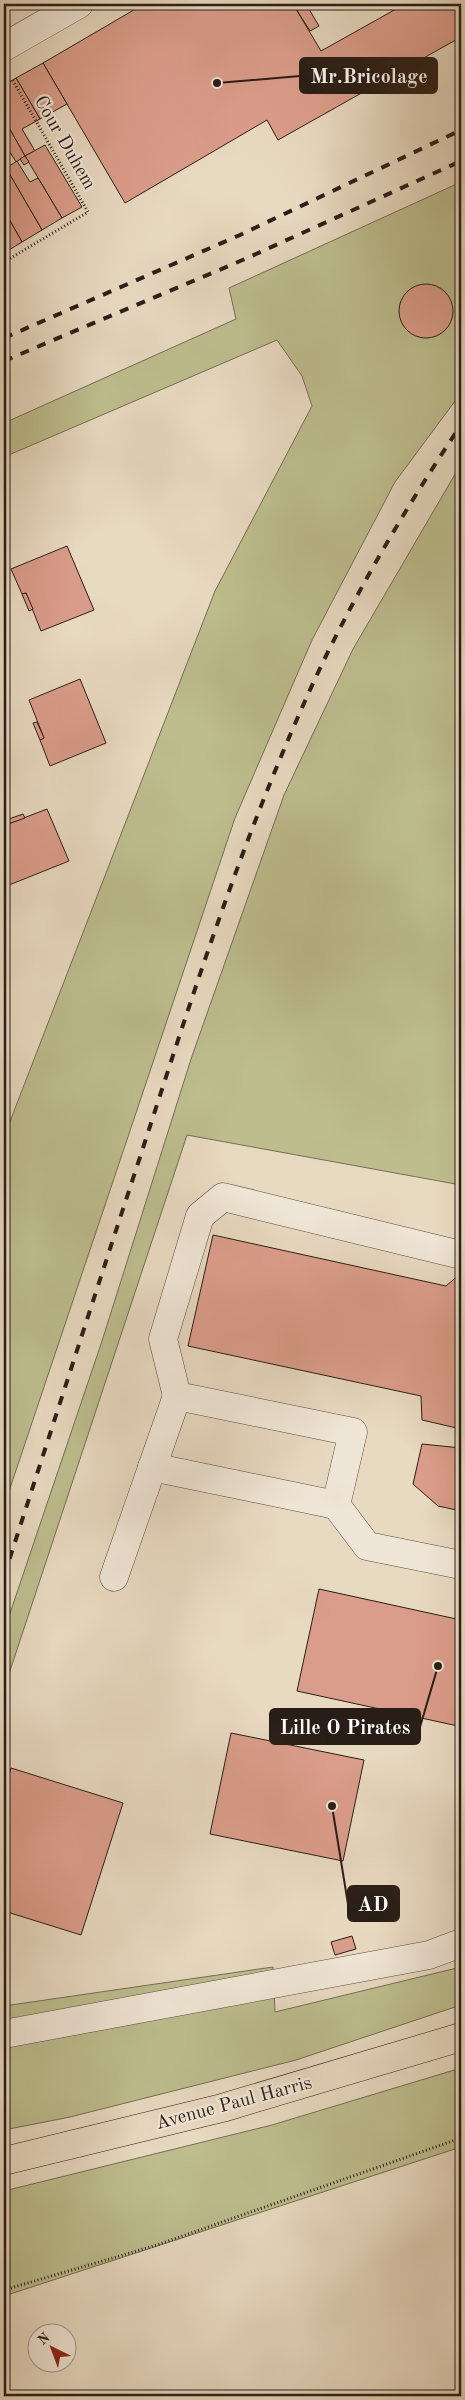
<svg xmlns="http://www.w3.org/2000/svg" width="465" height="2400" font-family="'Old Standard TT',serif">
  <rect width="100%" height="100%" fill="#e8d9c1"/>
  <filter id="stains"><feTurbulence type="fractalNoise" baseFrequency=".004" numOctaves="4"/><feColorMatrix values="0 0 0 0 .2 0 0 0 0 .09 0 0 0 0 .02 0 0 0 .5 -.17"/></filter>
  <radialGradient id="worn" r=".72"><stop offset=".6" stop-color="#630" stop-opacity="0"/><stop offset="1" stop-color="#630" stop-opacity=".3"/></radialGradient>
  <!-- green -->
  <g fill="#bdbd8e" stroke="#736e52">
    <path d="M461,182V393L395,482L312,640L235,818L4,1506V1137L215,591L312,406L302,376L277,340L4,457V423L236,319L229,288Z"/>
    <path d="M461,464V1185L187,1135L4,1689V1631L102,1341L191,1059L284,795L353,649Z"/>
    <path d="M273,1967L275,2012L461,1967V2005L296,2060L70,2117L4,2130V2006Z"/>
    <path d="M461,2068V2147L4,2296V2191L272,2125Z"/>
  </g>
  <!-- building -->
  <g fill="#db9d8b" stroke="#291e17">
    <path d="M144,4H293L321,51L405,4H461V37L278,140L267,120L125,203L43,63Z"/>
    <path d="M293,4H306L319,26L310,31Z"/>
    <path d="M43,63L67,104L40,119L16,78Z"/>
    <path d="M16,78L40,119L22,129L35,151L25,156L4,119V85Z"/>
    <path d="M4,119L25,156L16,162L4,142Z"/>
    <path d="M45,145L82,207L62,218L25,156Z"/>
    <path d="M25,156L29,162L24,165L20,159Z"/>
    <path d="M17,161L30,182L38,178L62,218L42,230L6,168Z"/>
    <path d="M6,168L42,230L22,242L4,210V198L8,196L4,188V169Z"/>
    <path d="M4,210L22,242L4,253Z"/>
    <circle cx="426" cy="311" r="27"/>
    <path d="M67,546L94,610L41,631L26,593L22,594L11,569Z"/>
    <path d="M26,593L33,609L29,611L22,594Z"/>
    <path d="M80,679L106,743L50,766L40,740L44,738L29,700Z"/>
    <path d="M37,722L44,738L40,740L33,723Z"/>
    <path d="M47,809L69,861L4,887V821L6,820L8,824Z"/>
    <path d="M23,814L25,818L8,824L6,820Z"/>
    <path d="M213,1235L446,1286L461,1273V1429L422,1420L421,1396L188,1346Z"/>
    <path d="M422,1444L461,1448V1511L438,1506L413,1484Z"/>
    <path d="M319,1589L461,1620V1711L458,1726L297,1691Z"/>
    <path d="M231,1733L364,1760L343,1861L210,1834Z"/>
    <path d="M11,1768L123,1803L81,1935L4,1911V1792Z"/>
    <path d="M352,1936L356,1949L335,1955L331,1942Z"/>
  </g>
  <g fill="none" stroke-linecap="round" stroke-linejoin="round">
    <!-- minor casing -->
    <g stroke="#594d42" stroke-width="29">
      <g id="minor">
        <path d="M4,47L79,4"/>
        <path d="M461,1255L223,1197L200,1216L163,1339L177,1396L353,1432L336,1505L367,1546L461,1565"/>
        <path d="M152,1467L336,1505"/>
        <path d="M114,1577L177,1396"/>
        <path d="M4,2034L429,1955L461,1943"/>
      </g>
    </g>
    <!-- major casing -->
    <g stroke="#291e17" stroke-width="29">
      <path id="major" d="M4,2161L222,2108L461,2037"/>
    </g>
    <!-- path -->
    <g stroke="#291e17" stroke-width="3" stroke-dasharray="1 2.5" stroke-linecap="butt">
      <path d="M4,262L88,212L12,79"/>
      <path d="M4,2290L157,2245L461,2138"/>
    </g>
    <!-- minor -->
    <use href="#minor" stroke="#f0e6d7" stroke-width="28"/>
    <!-- major -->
    <use href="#major" stroke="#e8d9c1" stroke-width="28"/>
    <!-- rail -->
    <g stroke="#291e17" stroke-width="4" stroke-dasharray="9 9" stroke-linecap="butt">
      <path d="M4,338L240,235L461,130"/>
      <path d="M4,361L245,259L461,161"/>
      <path d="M4,1576C50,1434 96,1291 143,1148C196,984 249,818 323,662C363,580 410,501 461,425"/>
    </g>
  </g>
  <g text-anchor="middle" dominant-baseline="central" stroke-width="4.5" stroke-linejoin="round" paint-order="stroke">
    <!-- street labels -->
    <g font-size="19" fill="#291e17" stroke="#f0e6d7">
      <text transform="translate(64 143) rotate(60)">Cour Duhem</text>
      <text transform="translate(234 2104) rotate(-15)">Avenue Paul Harris</text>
    </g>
  </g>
  <!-- callouts -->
  <path fill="none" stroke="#291e17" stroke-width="2" d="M217 83L300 76M438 1666L420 1727M332 1806L348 1904"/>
  <g fill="#291e17" stroke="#f0e6d7" stroke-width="2">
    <circle cx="217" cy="83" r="5"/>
    <circle cx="438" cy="1666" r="5"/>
    <circle cx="332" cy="1806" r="5"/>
  </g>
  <g fill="#291e17" stroke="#291e17" stroke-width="2">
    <rect x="300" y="58" width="137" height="35" rx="5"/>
    <rect x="270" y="1709" width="150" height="35" rx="5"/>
    <rect x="348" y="1886" width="51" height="35" rx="5"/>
  </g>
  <g font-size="20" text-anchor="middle" font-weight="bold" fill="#fff">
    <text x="369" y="83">Mr.Bricolage</text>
    <text x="345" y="1734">Lille O Pirates</text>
    <text x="373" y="1911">AD</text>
  </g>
  <!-- margin -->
  <rect width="465" height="2400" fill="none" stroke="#e8d9c1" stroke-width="20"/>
  <rect x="5" y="5" width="455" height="2390" fill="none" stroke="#291e17" stroke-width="2.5"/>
  <rect x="10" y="10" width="445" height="2380" fill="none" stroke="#291e17"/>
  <!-- north arrow -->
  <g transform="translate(52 2348) rotate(318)"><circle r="24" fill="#f0e6d7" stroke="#a0968a"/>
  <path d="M0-4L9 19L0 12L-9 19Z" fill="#8f2418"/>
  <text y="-8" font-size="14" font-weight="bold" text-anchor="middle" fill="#291e17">N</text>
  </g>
  <rect width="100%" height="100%" filter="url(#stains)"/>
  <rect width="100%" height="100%" fill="url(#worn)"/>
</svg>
